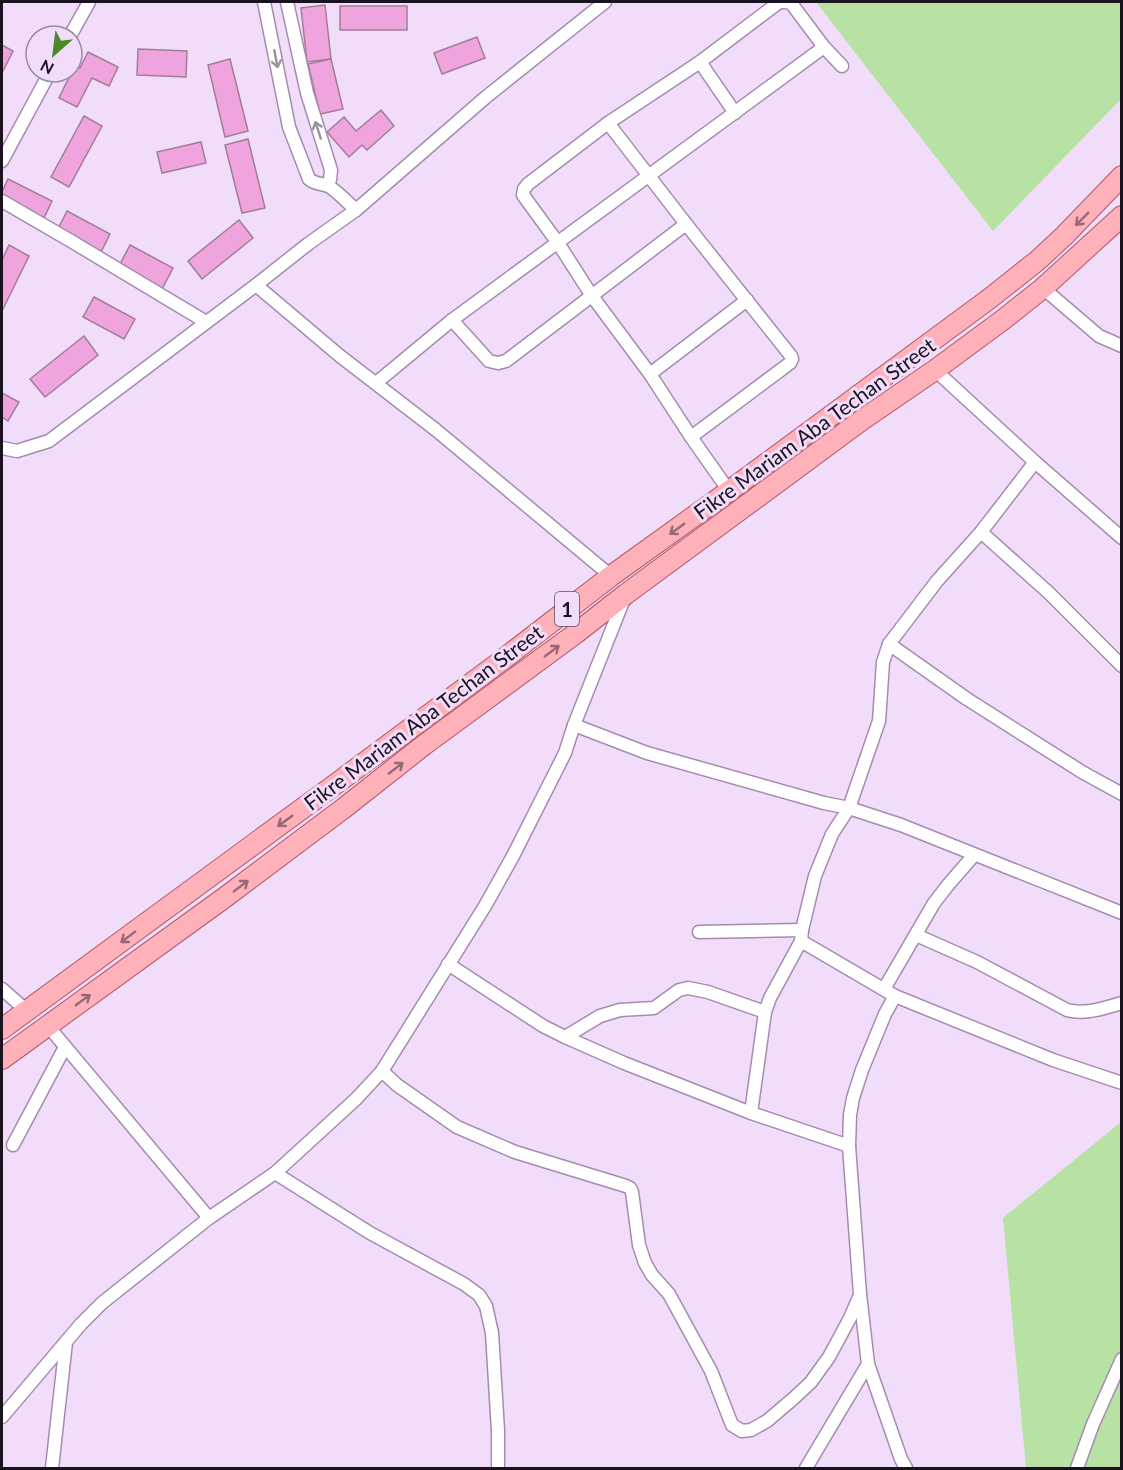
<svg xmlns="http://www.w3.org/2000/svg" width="1123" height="1470" font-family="Lato,sans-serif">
  <rect width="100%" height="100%" fill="#f1dcfa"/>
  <!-- green -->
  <g fill="#b8e1a4">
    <path d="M816,2H1121V99L993,231Z"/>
    <path d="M1121,1122V1468H1026L1003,1218Z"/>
  </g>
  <!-- building -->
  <g fill="#f0a4de" stroke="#a27d98" stroke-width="1.5">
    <path d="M325,5L331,59L307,62L301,8Z"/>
    <rect x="340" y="6" width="67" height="24"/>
    <path d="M477,37L485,58L442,74L434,53Z"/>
    <path d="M2,45L13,51L2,73Z"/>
    <path d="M138,49L187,51L186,77L137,75Z"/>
    <path d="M88,52L118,67L109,86L92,78L77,107L59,98L75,65L80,68Z"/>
    <path d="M230,59L248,131L225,137L208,65Z"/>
    <path d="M331,59L343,109L320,114L308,64Z"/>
    <path d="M381,110L394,126L367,150L362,145L349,157L327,132L344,117L356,131Z"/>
    <path d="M84,116L102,126L69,187L51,177Z"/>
    <path d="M248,139L265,208L242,213L225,145Z"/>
    <path d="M201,142L206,163L162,173L157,152Z"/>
    <path d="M8,179L52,201L43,220L2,199V192Z"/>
    <path d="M67,211L110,234L100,254L57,231Z"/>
    <path d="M239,220L253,238L202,279L188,261Z"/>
    <path d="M9,245L29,256L2,311V260Z"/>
    <path d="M130,245L173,268L162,289L119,266Z"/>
    <path d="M94,297L135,319L124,339L83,317Z"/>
    <path d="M84,336L98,355L45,397L30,379Z"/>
    <path d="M2,393L19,402L8,421L2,417Z"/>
  </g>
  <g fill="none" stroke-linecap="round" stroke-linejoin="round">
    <!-- street casing -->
    <g stroke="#a58caf" stroke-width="15">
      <g id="street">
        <path d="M264,2L289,127L309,179C316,185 322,183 328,186C335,189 349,204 356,210"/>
        <path d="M287,2L307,93L331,170L330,180L327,185"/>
        <path d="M786,2L791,3L824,47L842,66"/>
        <path d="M70,36L89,2"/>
        <path d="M700,62L735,113"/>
        <path d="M608,123L686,224L791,356L792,359L790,363L691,437"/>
        <path d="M2,161L50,72"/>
        <path d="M2,201L71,241L206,322"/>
        <path d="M256,285L340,356L436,430L611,576"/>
        <path d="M1043,288L1099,336L1122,346"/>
        <path d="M452,320L489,361L498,363L506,361L686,224"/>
        <path d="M935,370L1035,462L1122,538"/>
        <path d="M650,374L747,300"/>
        <path d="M376,383L452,320L824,47"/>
        <path d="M2,448L17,451L49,441L256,285L308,244L356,210L486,97L605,2"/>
        <path d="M729,491L691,437L650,374L592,296L558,243L523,195L524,189L528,184L608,123L700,62L778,3L782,2"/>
        <path d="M981,532L1049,593L1122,666"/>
        <path d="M889,644L967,699L1082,772L1122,794"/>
        <path d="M574,725L647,753L824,803L849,808L901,825L1122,913"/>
        <path d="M699,932L802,930"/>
        <path d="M916,935L977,962L1067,1010C1085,1015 1104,1008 1122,1003"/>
        <path d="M448,964L543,1026L565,1037L624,1063L751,1113L849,1146"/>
        <path d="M2,989L27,1011"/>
        <path d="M884,989L934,903L948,885L974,855"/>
        <path d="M895,996L1053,1060L1122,1083"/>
        <path d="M48,1026L209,1218"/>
        <path d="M565,1037L600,1016L620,1010L654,1008L679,990L688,988L708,992L765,1012"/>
        <path d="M382,1071L397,1085L457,1127L515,1152L626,1186L630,1188L632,1192L639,1245L645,1263L652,1275L669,1294L711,1371L732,1425L742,1431L751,1430L767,1421L794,1398L811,1382L829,1357L850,1318L860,1295"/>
        <path d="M751,1113L765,1012L770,998L801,941"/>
        <path d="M13,1145L65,1047"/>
        <path d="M275,1173L370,1233L464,1284L479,1295L486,1306L492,1333L498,1431V1468"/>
        <path d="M2,1417L81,1324L102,1303L209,1218L275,1173L356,1099L382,1071L485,906L513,856L565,753L574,725L624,599"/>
        <path d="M52,1468L66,1342"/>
        <path d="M806,1468L868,1364"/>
        <path d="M906,1468L901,1459L868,1364L860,1294L849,1146L850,1115L853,1098L862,1070L885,1014L895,996L801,941L802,930L815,876L832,834L849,808L879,721L883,662L889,644L937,581L981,532L1035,462"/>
        <path d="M1077,1468L1093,1424L1122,1359"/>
      </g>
    </g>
    <!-- primary casing -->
    <g stroke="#af5865" stroke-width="22">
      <g id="primary">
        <path d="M2,1029L333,786L497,664L611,576L729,491L989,299L1037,261L1064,236L1122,176"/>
        <path d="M2,1059L224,898L344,808L424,745L575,634L626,594L862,420L935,370L1004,319L1043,288L1122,216"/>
      </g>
    </g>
    <!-- street -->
    <use href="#street" stroke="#fff" stroke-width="12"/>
    <!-- primary -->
    <use href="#primary" stroke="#feb1b9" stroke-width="20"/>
  </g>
  <!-- one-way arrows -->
  <defs><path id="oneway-shaft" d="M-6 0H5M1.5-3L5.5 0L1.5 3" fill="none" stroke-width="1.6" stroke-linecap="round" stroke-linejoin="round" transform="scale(1.5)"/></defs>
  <g stroke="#98949a">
    <use href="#oneway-shaft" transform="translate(276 59) rotate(79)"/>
    <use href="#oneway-shaft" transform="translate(318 130) rotate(-108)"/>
  </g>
  <g stroke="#986974">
    <use href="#oneway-shaft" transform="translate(1082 219) rotate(135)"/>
    <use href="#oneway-shaft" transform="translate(677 529) rotate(144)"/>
    <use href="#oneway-shaft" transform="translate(552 651) rotate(-37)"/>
    <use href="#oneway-shaft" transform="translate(396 768) rotate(-38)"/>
    <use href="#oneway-shaft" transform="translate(285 821) rotate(144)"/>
    <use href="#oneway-shaft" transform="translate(241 886) rotate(-37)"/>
    <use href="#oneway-shaft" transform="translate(128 937) rotate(143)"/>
    <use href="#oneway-shaft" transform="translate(83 1000) rotate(-36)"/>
  </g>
  <g text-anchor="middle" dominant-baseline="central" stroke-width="6" stroke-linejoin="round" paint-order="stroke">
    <!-- shield labels -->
    <rect fill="#f1dcfa" stroke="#5b4f61" stroke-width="1.5" x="555" y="592" width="24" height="34" rx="4.5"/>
    <g font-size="20" font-weight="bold" fill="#1b121f">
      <text x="567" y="609">1</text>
    </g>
    <!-- street labels -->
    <g font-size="21" fill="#1b121f" stroke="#f1dcfa">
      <text transform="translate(814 428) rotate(-36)">Fikre Mariam Aba Techan Street</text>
      <text transform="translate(423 717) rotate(-37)">Fikre Mariam Aba Techan Street</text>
    </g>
  </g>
  <!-- border -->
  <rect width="1123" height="1470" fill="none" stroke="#1b121f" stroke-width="6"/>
  <!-- north arrow -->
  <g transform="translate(54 54) rotate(208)"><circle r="28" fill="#f1dcfa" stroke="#9b8ba2" stroke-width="1.5"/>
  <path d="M0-4.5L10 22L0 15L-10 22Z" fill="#4d8826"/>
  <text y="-9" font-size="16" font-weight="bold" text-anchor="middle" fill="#1b121f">N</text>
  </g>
</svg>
